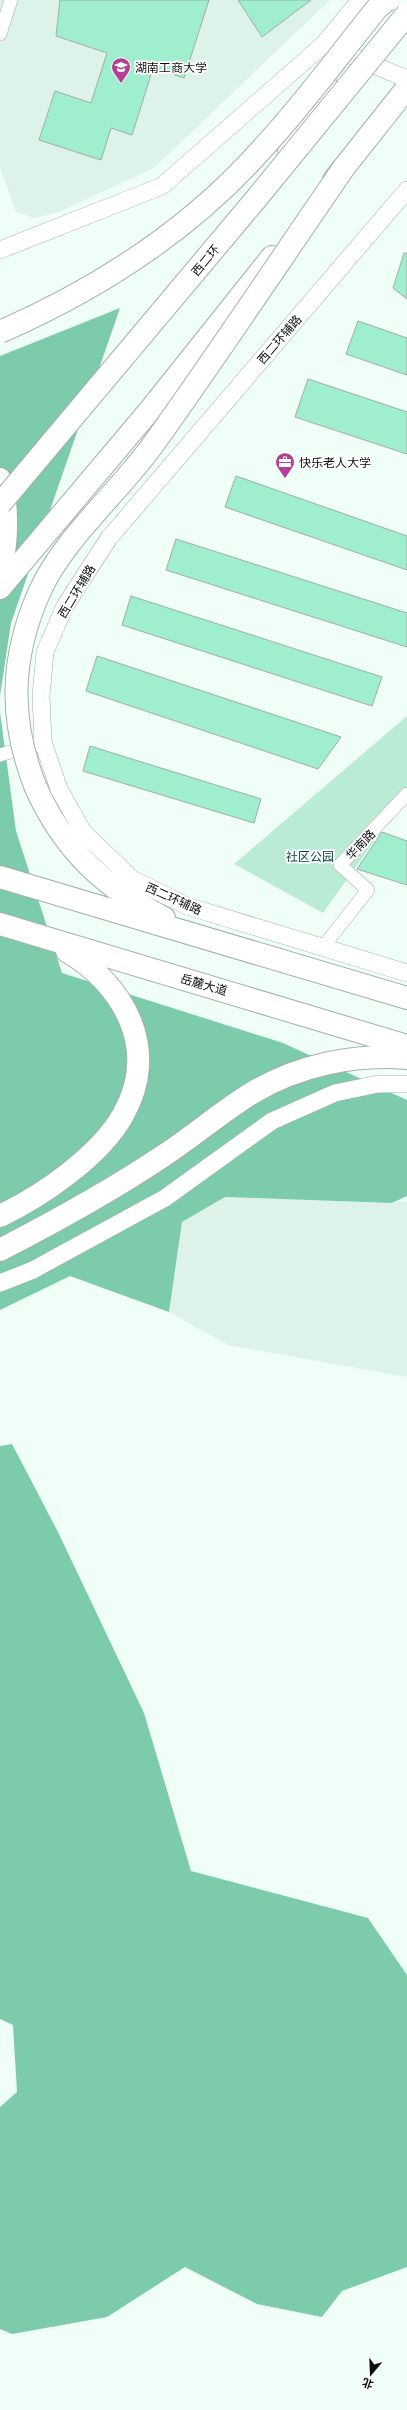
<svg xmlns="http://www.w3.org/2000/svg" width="407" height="2410" font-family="Barlow,'Noto Sans SC',sans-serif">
  <rect width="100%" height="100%" fill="#f0fef8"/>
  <!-- built -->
  <g fill="#ddf3e9">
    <path d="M0,0H330L154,168L59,212L35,218L16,212L0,168Z"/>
    <path d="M225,1197L392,1203L407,1201V1377L228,1345L169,1312L182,1222Z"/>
  </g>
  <!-- green -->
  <path fill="#baebd5" d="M407,716V795L323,913L234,864Z"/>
  <!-- forest -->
  <g fill="#7ccbab">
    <path d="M120,308L11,623L0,696V356Z"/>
    <path d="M0,712L16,831L62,973L283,1043L407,1100V1196L392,1203L225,1197L182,1222L169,1312L70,1276L0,1310Z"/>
    <path d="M12,1444L58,1532L144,1713L191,1871L368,1918L407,1975V2267L342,2291L322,2317L257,2304L185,2267L107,2317L12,2334L0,2329V2107L17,2092L13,2025L0,2019V1446Z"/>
  </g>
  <!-- building -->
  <g fill="#9fefce" stroke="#a0ada7">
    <path d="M60,0H209L184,78L153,68L132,135L111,128L101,160L39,140L55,91L91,103L107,53L56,36Z"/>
    <path d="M238,0H311L262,37Z"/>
    <path d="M404,253H407V299L393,288Z"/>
    <path d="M358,321L407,338V375L346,354Z"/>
    <path d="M308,379L407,412V454L295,417Z"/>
    <path d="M236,476L407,536V570L225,507Z"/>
    <path d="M176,539L407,613V647L166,570Z"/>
    <path d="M131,596L382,677L372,706L122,625Z"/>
    <path d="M97,656L341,737L318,769L86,691Z"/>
    <path d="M90,746L261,799L254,823L83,771Z"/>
    <path d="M382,832L407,841V885L357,869Z"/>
  </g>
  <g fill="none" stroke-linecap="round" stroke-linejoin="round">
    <!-- minor casing -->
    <g stroke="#a3b0aa" stroke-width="14">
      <g id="minor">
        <path d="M0,34L11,0"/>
        <path d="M0,755L43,742"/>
        <path d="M322,948L368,890L340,865L407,794"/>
      </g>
    </g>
    <!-- tertiary casing -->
    <g stroke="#a3b0aa" stroke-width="18">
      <g id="tertiary">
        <path d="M331,47L407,79"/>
        <path d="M407,190L109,538L65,606L45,652L41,696L43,742L59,789L83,832L132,879L187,906L407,973"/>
        <path d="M0,250L162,186L324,44L360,0"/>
        <path d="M0,1283L33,1270L165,1198L272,1121L335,1093L378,1084H407"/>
      </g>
    </g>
    <!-- trunk casing -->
    <g stroke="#a3b0aa" stroke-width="24">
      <g id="trunk">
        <path d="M289,150L325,83"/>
        <path d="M334,180L407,88"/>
        <path d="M0,479C8,499 8,547 0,567"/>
        <path d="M0,588L150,410L272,257"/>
        <path d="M36,788C64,850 104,887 164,918"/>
        <path d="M0,877L407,998"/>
        <path d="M0,924L407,1046"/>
        <path d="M0,1216C42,1196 100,1156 123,1115C160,1050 125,986 67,951"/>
        <path d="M0,1250C56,1221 111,1191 163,1156C194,1136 221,1112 252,1093C297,1066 355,1053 407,1058"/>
      </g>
    </g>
    <!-- minor -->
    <use href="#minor" stroke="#fff" stroke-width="13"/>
    <!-- tertiary -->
    <use href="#tertiary" stroke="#fff" stroke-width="17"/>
    <!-- trunk -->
    <use href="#trunk" stroke="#fff" stroke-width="22"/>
    <!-- trunk-bridge casing -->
    <g stroke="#a3b0aa" stroke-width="24" stroke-linecap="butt">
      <g id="trunk-bridge">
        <path d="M0,332C98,289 190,230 261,150C303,105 339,55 378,7L387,0"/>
        <path d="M0,504L256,199L407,14"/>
        <path d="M36,788C9,721 10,659 39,593C62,540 118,493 152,446C218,354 281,259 345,166"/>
      </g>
    </g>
    <!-- trunk-bridge -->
    <use href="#trunk-bridge" stroke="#fff" stroke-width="22"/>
  </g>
  <!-- icons -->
  <defs>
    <g id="school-pin" transform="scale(1)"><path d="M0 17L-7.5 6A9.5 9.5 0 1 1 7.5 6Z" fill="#b53f96" stroke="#fff"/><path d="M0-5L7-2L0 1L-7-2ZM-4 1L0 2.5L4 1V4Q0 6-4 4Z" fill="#fff"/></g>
    <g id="office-pin" transform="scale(1)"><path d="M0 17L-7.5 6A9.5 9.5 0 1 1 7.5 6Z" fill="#b53f96" stroke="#fff"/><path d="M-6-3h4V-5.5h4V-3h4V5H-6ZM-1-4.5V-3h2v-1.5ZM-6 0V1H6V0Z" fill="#fff"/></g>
  </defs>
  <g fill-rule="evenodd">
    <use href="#school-pin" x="121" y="67"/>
    <use href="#office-pin" x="285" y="462"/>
  </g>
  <g text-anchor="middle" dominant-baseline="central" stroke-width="3.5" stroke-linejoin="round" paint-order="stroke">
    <!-- poi labels -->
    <g font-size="12" fill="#0a0e0c" stroke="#fff" text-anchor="start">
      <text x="135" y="67">湖南工商大学</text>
      <text x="299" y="462">快乐老人大学</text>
    </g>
    <!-- street labels -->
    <g font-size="12" fill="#0a0e0c" stroke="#fff">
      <text transform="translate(205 260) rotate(-50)">西二环</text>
      <text transform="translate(279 339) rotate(-49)">西二环辅路</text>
      <text transform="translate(76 591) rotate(-59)">西二环辅路</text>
      <text transform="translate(360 844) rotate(-46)">华南路</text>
      <text transform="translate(174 898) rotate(24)">西二环辅路</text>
      <text transform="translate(204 984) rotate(16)">岳麓大道</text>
    </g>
    <!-- park labels -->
    <g font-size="12" fill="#064b36" stroke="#fff">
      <text x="310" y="856">社区公园</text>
    </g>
  </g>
  <!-- north arrow -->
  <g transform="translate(371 2374) rotate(199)" stroke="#ffffff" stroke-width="3" paint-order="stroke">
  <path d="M0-3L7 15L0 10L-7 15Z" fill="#0a0e0c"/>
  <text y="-6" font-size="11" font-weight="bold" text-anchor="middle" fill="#0a0e0c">北</text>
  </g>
</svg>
